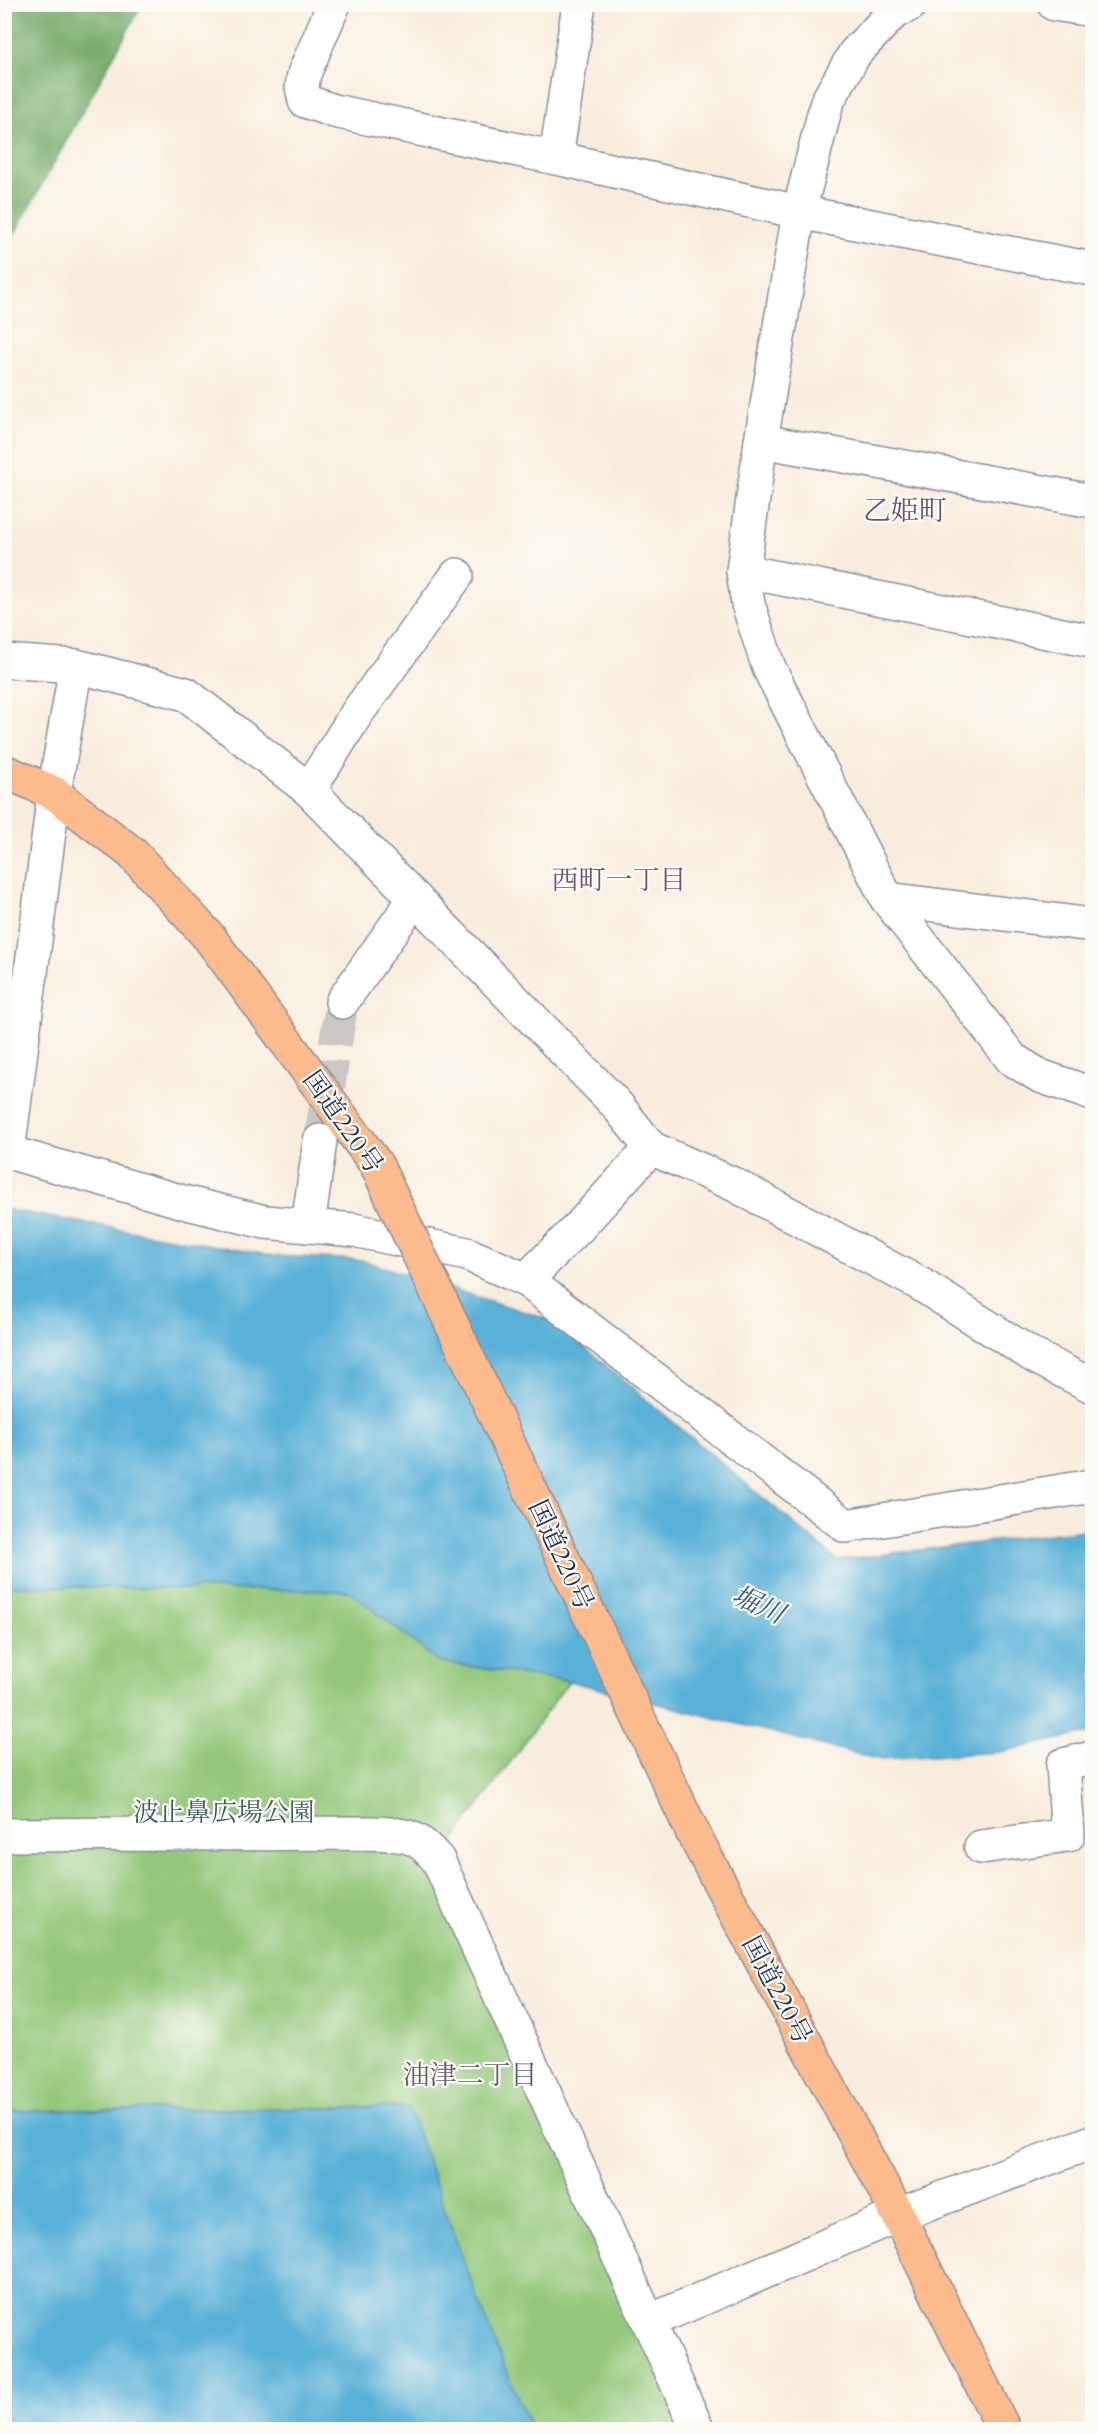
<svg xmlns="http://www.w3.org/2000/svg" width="1097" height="2434" font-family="Cardo,'Noto Serif JP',serif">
  <rect width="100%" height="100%" fill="#fdfcf7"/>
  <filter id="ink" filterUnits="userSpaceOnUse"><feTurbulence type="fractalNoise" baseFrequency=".0167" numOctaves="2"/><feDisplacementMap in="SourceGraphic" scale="12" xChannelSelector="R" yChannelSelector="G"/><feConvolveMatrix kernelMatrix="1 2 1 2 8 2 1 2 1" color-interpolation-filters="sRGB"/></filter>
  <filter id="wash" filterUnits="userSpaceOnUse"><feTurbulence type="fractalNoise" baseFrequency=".008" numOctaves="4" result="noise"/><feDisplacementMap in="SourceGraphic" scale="24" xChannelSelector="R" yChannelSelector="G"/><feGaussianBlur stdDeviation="1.35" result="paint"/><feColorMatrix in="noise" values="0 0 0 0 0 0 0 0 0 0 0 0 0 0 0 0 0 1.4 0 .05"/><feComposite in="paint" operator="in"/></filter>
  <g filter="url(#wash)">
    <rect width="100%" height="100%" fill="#f8eddc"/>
    <!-- green -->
    <path fill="#93c779" stroke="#577b6c" stroke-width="1.5" d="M5,1586L349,1591L439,1662L569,1681L439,1860L698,2429H532C484,2325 447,2215 408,2107L5,2111Z"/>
    <!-- forest -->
    <path fill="#76ac69" stroke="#486e64" stroke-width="1.5" d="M5,4L142,5L5,251L4,5Z"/>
    <!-- water -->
    <g fill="#5ab1d7" stroke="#3a709a" stroke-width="1.5">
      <path d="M4,1209L274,1256L361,1260L553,1321L837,1560L1092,1529V1732L1000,1752L877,1759L569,1681L439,1662L349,1591L5,1586Z"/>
      <path d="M408,2107C447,2215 484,2325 532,2429H5V2111Z"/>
    </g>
  </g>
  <g filter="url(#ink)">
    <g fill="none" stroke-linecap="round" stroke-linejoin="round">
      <!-- street-tunnel -->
      <path stroke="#ccc7c3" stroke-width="33" stroke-dasharray="33 16" stroke-linecap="butt" d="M320,1141L342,1002"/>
      <!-- street casing -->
      <g stroke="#8a8e9d" stroke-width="36">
        <g id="street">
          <path d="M334,4L304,74L302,87L305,101L334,111L556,158L579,4"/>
          <path d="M911,4L893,13L855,53L827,102L799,212L761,441L743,571L748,604L769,668L887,899L1012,1059L1040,1076L1092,1094"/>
          <path d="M1054,4L1092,10"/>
          <path d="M556,158L799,212L1092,269"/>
          <path d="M761,441L1092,501"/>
          <path d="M743,571L1092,641"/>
          <path d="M4,661L76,666L186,694L309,790L616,1104L651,1148L733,1184L920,1284L1034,1356L1092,1386"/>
          <path d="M309,790L357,713L457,575"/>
          <path d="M887,899L1092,925"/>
          <path d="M342,1002L415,898"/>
          <path d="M4,1151L187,1203L265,1222L354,1230L467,1254L526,1280L846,1526L1092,1486"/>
          <path d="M8,1152L54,793L76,666"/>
          <path d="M308,1226L320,1141"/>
          <path d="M526,1280L579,1227L651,1148"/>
          <path d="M4,1835L372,1833C405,1835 416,1833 438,1860L698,2430"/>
          <path d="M981,1847L1068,1835L1063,1765L1092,1758"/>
          <path d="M650,2321L898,2215L1092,2142"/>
        </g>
      </g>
      <!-- highway casing -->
      <g stroke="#8a8e9d" stroke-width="36">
        <g id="highway">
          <path d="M4,771L54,793L132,853L209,937L376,1164"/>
          <path d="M693,1833L898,2215L1004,2430"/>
        </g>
      </g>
      <!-- street -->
      <use href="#street" stroke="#fff" stroke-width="33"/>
      <!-- highway -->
      <use href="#highway" stroke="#fbbb8d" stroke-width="33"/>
      <!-- highway-bridge casing -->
      <g stroke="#8a8e9d" stroke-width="36" stroke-linecap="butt">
        <path id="highway-bridge" d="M376,1164L693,1833"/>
      </g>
      <!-- highway-bridge -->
      <use href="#highway-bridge" stroke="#fbbb8d" stroke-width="33"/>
    </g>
  </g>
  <g text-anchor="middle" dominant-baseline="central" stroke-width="4.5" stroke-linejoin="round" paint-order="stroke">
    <!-- street labels -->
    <g font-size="26" fill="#1b2f5e" stroke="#fdfcf7">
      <text transform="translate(343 1122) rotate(55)">国道220号</text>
      <text transform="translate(561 1555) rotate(65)">国道220号</text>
      <text transform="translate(777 1990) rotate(62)">国道220号</text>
    </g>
    <!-- park labels -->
    <g font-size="26" fill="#3f5d66" stroke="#fdfcf7">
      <text x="224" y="1812">波止鼻広場公園</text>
    </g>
    <!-- neighbourhood labels -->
    <g font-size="27" fill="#675774" stroke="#fdfcf7">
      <text x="619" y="880">西町一丁目</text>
      <text x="470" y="2075">油津二丁目</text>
    </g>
    <!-- water labels -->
    <g font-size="27" font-style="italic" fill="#315c88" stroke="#fdfcf7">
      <text transform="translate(758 1605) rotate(24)">堀川</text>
    </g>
    <!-- quarter labels -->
    <g font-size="28" fill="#675774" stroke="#fdfcf7">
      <text x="905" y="511">乙姫町</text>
    </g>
  </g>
  <!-- margin -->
  <rect width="1097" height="2434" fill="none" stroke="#fdfcf7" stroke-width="24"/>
</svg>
